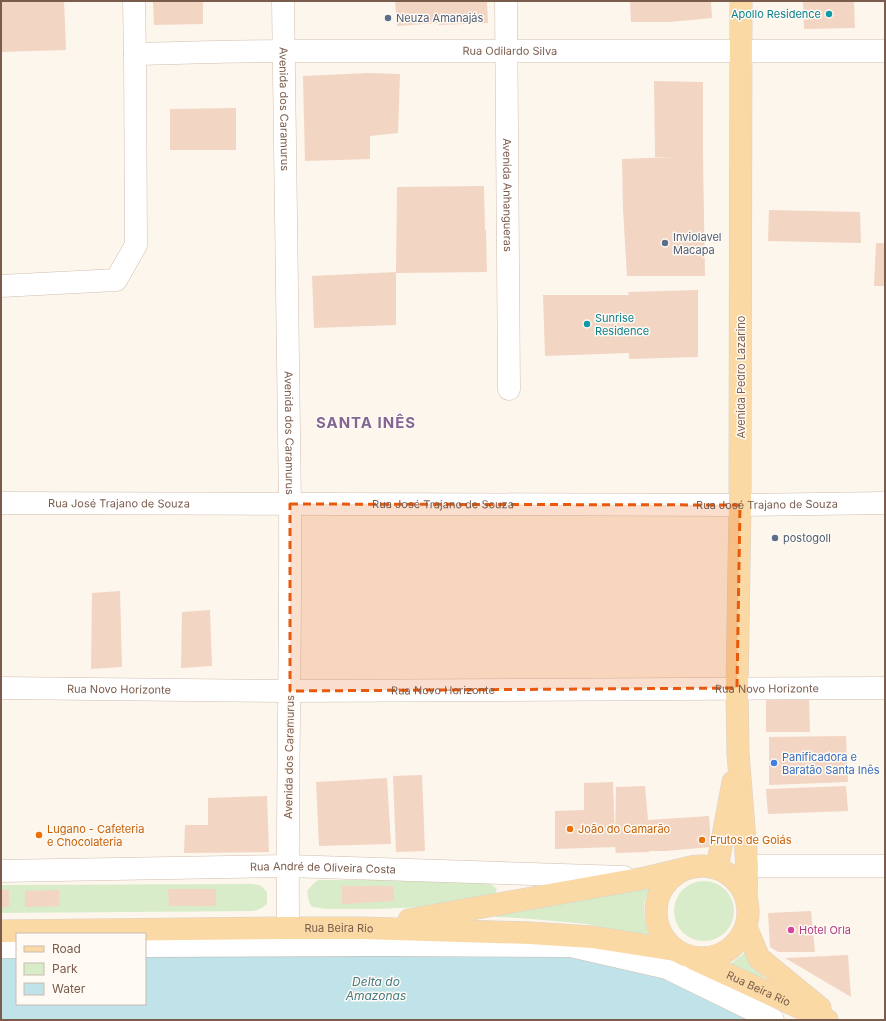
<svg xmlns="http://www.w3.org/2000/svg" width="886" height="1021" font-family="Inter,sans-serif">
  <rect width="100%" height="100%" fill="#fdf6ec"/>
  <!-- green -->
  <g fill="#d8ecc9">
    <path d="M318,880H482L492,885L497,889L495,893L475,898L422,907L375,909H327L312,907L309,902L307,891L312,885Z"/>
    <circle cx="704" cy="911" r="30"/>
    <path d="M252,884L260,885L267,892V904L262,908L254,911L1,913V885Z"/>
    <path d="M652,885C650,889 647,893 646,897C641,910 646,927 650,939L620,931L587,924L520,918L496,917V910Z"/>
    <path d="M747,951L750,962L760,974L786,996L721,967L733,962Z"/>
  </g>
  <!-- water -->
  <path fill="#bfe3e8" stroke="#a5d3da" d="M579,956L631,967L684,986L750,1020H1V957H17V1004H145V957Z"/>
  <!-- building -->
  <g fill="#f3d5c3">
    <path d="M1,1H64L66,50L1,52Z"/>
    <path d="M153,1H203V24L154,25Z"/>
    <path d="M395,1H487L488,23L439,25V23L397,26Z"/>
    <path d="M630,1H711L712,18L670,22H631Z"/>
    <path d="M803,1H854L855,28L804,29Z"/>
    <path d="M368,73L400,74L398,133L370,136V159L305,161L303,76Z"/>
    <path d="M654,81L703,82V156L705,276H627L623,210L622,159L673,157H655Z"/>
    <path d="M236,108V150H170V109Z"/>
    <path d="M484,186L485,230H486L487,272L396,273V325L314,328L312,276L396,272L397,187Z"/>
    <path d="M769,210L860,212L861,243L768,241Z"/>
    <path d="M876,243H885V286H874Z"/>
    <path d="M698,290V357L629,359V353L545,356L543,295H629L628,292Z"/>
    <path d="M120,591L122,667L91,669L92,593Z"/>
    <path d="M210,610L212,666L181,668L182,612Z"/>
    <path d="M809,697L810,732H766V699Z"/>
    <path d="M846,736L848,782L769,785V737Z"/>
    <path d="M422,775L425,851L396,852L393,776Z"/>
    <path d="M387,778L391,844L319,846L316,782Z"/>
    <path d="M613,782L615,839L616,787L645,786L648,820L709,816L711,847L666,851H649V852L616,853L615,847L555,849V811L584,810V783Z"/>
    <path d="M846,786L848,811L768,814L766,789Z"/>
    <path d="M267,796L269,852L184,853L185,825H208V798Z"/>
    <path d="M342,886H393L394,901L342,904Z"/>
    <path d="M168,889H216V906H169Z"/>
    <rect x="1" y="890" width="8" height="17"/>
    <path d="M59,890V906L25,907V891Z"/>
    <path d="M811,911L815,952H778L770,947L768,913Z"/>
    <path d="M848,955L851,997L785,958Z"/>
  </g>
  <g fill="none" stroke-linecap="round" stroke-linejoin="round">
    <!-- minor casing -->
    <g stroke="#d1beb0" stroke-width="23">
      <g id="minor">
        <path id="s1" d="M283,1C284,169 289,336 290,504C291,645 287,787 288,928"/>
        <path id="s2" d="M506,1L509,389"/>
        <path id="s3" d="M135,54C185,53 235,51 286,51C485,50 685,52 885,51"/>
        <path d="M1,286L116,280L136,245L135,54L134,1"/>
        <path id="s4" d="M1,503L740,505L885,503"/>
        <path id="s5" d="M1,688L290,691L885,688"/>
        <path d="M747,866H885"/>
        <path id="s6" d="M1,871L288,866L624,877"/>
        <path d="M145,946L386,945L571,946L667,968L773,1020"/>
        <path d="M1,947H17"/>
      </g>
    </g>
    <!-- major casing -->
    <g stroke="#dad1cd" stroke-width="23">
      <g id="major">
        <path d="M741,1L740,505L737,688L738,753L747,866L746,897"/>
        <circle cx="702" cy="912" r="46"/>
        <path d="M717,868L733,782"/>
        <path d="M409,920L645,878L692,867"/>
        <path d="M746,927L759,958L820,1008"/>
        <path id="s7" d="M1,931L288,928H362L530,933L592,937L675,950"/>
        <path id="s8" d="M694,959L827,1020"/>
      </g>
    </g>
    <!-- minor -->
    <use href="#minor" stroke="#fff" stroke-width="22"/>
    <!-- major -->
    <use href="#major" stroke="#fbd9a5" stroke-width="22"/>
  </g>
  <!-- marked area -->
  <path fill="#e8590c" fill-opacity="0.2" stroke="#e8590c" stroke-width="3" stroke-dasharray="8 5" stroke-linejoin="round" d="M290,504L740,505L737,688L290,691Z"/>
  <!-- markers -->
  <g fill="#0f9aa8" stroke="#fffaf3" stroke-width="1.5">
    <circle cx="829" cy="14" r="4"/>
    <circle cx="587" cy="324" r="4"/>
  </g>
  <g fill="#5c6f8a" stroke="#fffaf3" stroke-width="1.5">
    <circle cx="388" cy="18" r="4"/>
    <circle cx="665" cy="243" r="4"/>
    <circle cx="775" cy="538" r="4"/>
  </g>
  <circle fill="#3f7fe0" stroke="#fffaf3" stroke-width="1.5" cx="774" cy="763" r="4"/>
  <g fill="#e8710a" stroke="#fffaf3" stroke-width="1.5">
    <circle cx="570" cy="829" r="4"/>
    <circle cx="39" cy="835" r="4"/>
    <circle cx="702" cy="840" r="4"/>
  </g>
  <circle fill="#d1479c" stroke="#fffaf3" stroke-width="1.5" cx="791" cy="930" r="4"/>
  <g text-anchor="middle" dominant-baseline="central" stroke-width="3" stroke-linejoin="round" paint-order="stroke">
    <!-- culture labels -->
    <g font-size="11" fill="#0d838f" stroke="#fffaf3" text-anchor="end">
      <text x="821" y="14">Apollo Residence</text>
      <text x="595" y="318" text-anchor="start">Sunrise<tspan x="595" dy="13">Residence</tspan></text>
    </g>
    <!-- service labels -->
    <g font-size="11" fill="#4e5e75" stroke="#fffaf3" text-anchor="start">
      <text x="396" y="18">Neuza Amanajás</text>
      <text x="673" y="237">Inviolavel<tspan x="673" dy="13">Macapa</tspan></text>
      <text x="783" y="538">postogoll</text>
    </g>
    <!-- street labels -->
    <g font-size="11" fill="#7a5c4d" stroke="#fffaf3">
      <text stroke="none"><textPath href="#s3" startOffset="375">Rua Odilardo Silva</textPath></text>
      <text stroke="none"><textPath href="#s1" startOffset="108">Avenida dos Caramurus</textPath></text>
      <text stroke="none"><textPath href="#s2" startOffset="194">Avenida Anhangueras</textPath></text>
      <text transform="translate(741 377) rotate(-90)">Avenida Pedro Lazarino</text>
      <text stroke="none"><textPath href="#s1" startOffset="432">Avenida dos Caramurus</textPath></text>
      <text stroke="none"><textPath href="#s4" startOffset="118">Rua José Trajano de Souza</textPath></text>
      <text stroke="none"><textPath href="#s4" startOffset="442">Rua José Trajano de Souza</textPath></text>
      <text stroke="none"><textPath href="#s4" startOffset="766">Rua José Trajano de Souza</textPath></text>
      <text stroke="none"><textPath href="#s5" startOffset="766">Rua Novo Horizonte</textPath></text>
      <text stroke="none"><textPath href="#s5" startOffset="118">Rua Novo Horizonte</textPath></text>
      <text stroke="none"><textPath href="#s5" startOffset="442">Rua Novo Horizonte</textPath></text>
      <text transform="translate(289 757) rotate(-89)">Avenida dos Caramurus</text>
      <text stroke="none"><textPath href="#s6" startOffset="322">Rua André de Oliveira Costa</textPath></text>
      <text stroke="none"><textPath href="#s7" startOffset="338">Rua Beira Rio</textPath></text>
      <text stroke="none"><textPath href="#s8" startOffset="71">Rua Beira Rio</textPath></text>
    </g>
    <!-- shop labels -->
    <g font-size="11" fill="#366cbe" stroke="#fffaf3" text-anchor="start">
      <text x="782" y="757">Panificadora e<tspan x="782" dy="13">Baratão Santa Inês</tspan></text>
    </g>
    <!-- food labels -->
    <g font-size="11" fill="#c56008" stroke="#fffaf3" text-anchor="start">
      <text x="47" y="829">Lugano - Cafeteria<tspan x="47" dy="13">e Chocolateria</tspan></text>
      <text x="578" y="829">João do Camarão</text>
      <text x="710" y="840">Frutos de Goiás</text>
    </g>
    <!-- hotel labels -->
    <g font-size="11" fill="#b23c85" stroke="#fffaf3" text-anchor="start">
      <text x="799" y="930">Hotel Orla</text>
    </g>
    <!-- water labels -->
    <g font-size="12" font-style="italic" fill="#437c86" stroke="#fffaf3">
      <text x="376" y="981">Delta do<tspan x="376" dy="14">Amazonas</tspan></text>
    </g>
    <!-- district labels -->
    <g font-size="15" font-weight="bold" letter-spacing="1" fill="#846695" stroke="#fffaf3">
      <text x="366" y="422">SANTA INÊS</text>
    </g>
  </g>
  <!-- border -->
  <rect width="886" height="1021" fill="none" stroke="#7a5c4d" stroke-width="4"/>
  <!-- legend -->
  <rect x="16" y="933" width="130" height="72" fill="#fffaf3" stroke="#cabbb1"/>
  <rect x="24" y="946" width="20" height="6" fill="#fbd9a5" stroke="#cabbb1"/>
  <text x="52" y="953" font-size="12" fill="#7a5c4d">Road</text>
  <rect x="24" y="963" width="20" height="12" fill="#d8ecc9" stroke="#cabbb1"/>
  <text x="52" y="973" font-size="12" fill="#7a5c4d">Park</text>
  <rect x="24" y="983" width="20" height="12" fill="#bfe3e8" stroke="#cabbb1"/>
  <text x="52" y="993" font-size="12" fill="#7a5c4d">Water</text>
</svg>
